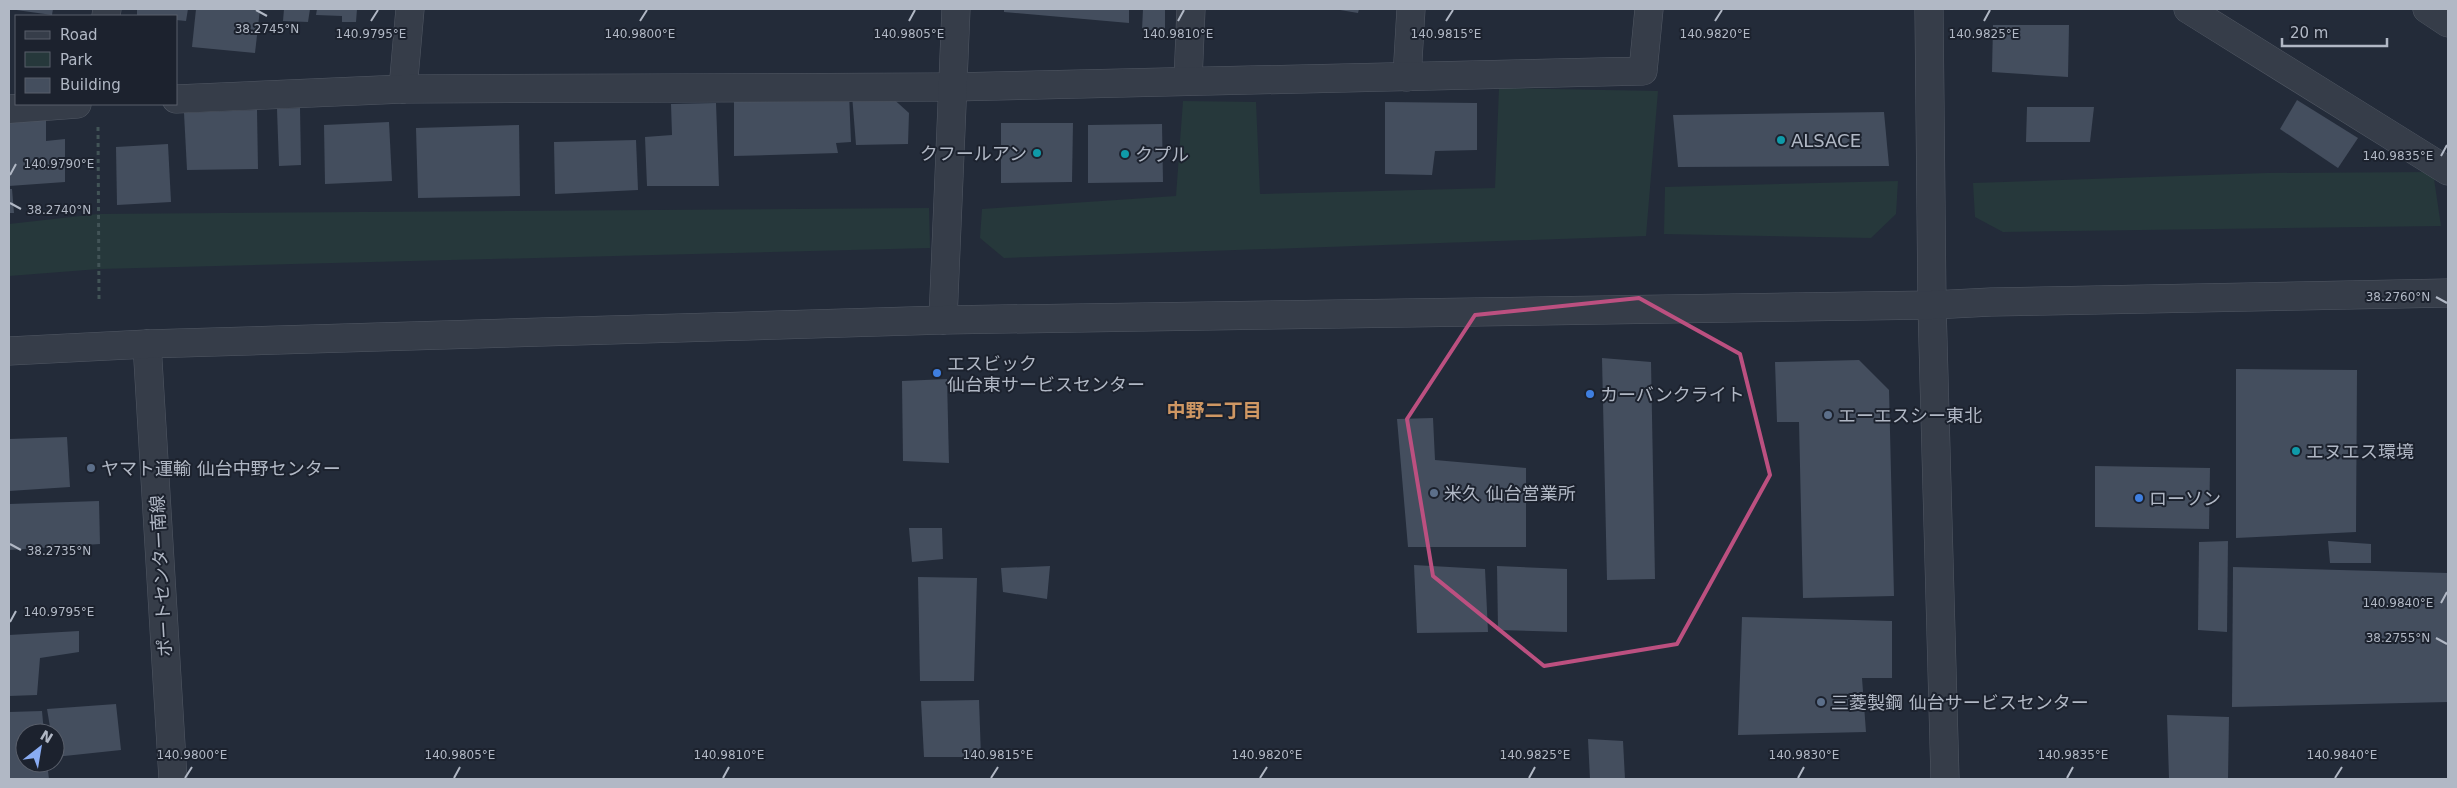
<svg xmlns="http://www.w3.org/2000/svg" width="2457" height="788" font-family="'DejaVu Sans','Noto Sans JP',sans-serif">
  <rect width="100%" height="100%" fill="#232b39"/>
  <!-- green -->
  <g fill="#26383b">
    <path d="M1499,88L1658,91L1646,236L1004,258L980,238L982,209L1176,196L1183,101L1256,102L1260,194L1495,188Z"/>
    <path d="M2433,172L2441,226L2003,232L1975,217L1973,183L2267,173Z"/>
    <path d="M1898,181L1896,214L1871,238L1664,234L1665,187Z"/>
    <path d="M929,208L930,248L99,269L9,276V224L98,214Z"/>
  </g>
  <!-- building -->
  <g fill="#444e5e">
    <path d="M9,9H53L52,15Z"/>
    <path d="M137,9H188L186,21L176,20V16L137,15Z"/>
    <path d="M196,9H260L255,53L192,47Z"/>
    <path d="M284,9H310L308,22L283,21Z"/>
    <path d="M317,9H357L356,22H342V16L316,15Z"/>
    <path d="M1004,9H1129V23L1004,12Z"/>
    <path d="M1143,9H1165V30H1142Z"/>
    <path d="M1340,9H1359L1358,13L1340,10Z"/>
    <path d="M1993,25H2069L2068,77L1992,72Z"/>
    <path d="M849,93L851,142L836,143L838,153L734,156V94Z"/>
    <path d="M852,95H889L909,113L908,144L856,145Z"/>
    <path d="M2297,100L2358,138L2338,168L2280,129Z"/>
    <path d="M1385,102L1477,103V150L1435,151L1432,175L1385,174Z"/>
    <path d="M716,103L719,186H647L645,137L672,135L671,104Z"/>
    <path d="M2027,107H2094L2090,142H2026Z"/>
    <path d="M300,108L301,165L279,166L277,109Z"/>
    <path d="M257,110L258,169L187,170L184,113Z"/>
    <path d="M1884,112L1889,166L1678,167L1673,115Z"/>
    <path d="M46,117V141L65,139V182L9,186V121Z"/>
    <path d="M389,122L392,181L325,184L324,125Z"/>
    <path d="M1001,123H1073L1072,182L1001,183Z"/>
    <path d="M1162,124L1163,182L1088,183V125Z"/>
    <path d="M519,125L520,196L418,198L416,128Z"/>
    <path d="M636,140L638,190L555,194L554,142Z"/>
    <path d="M168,144L171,202L117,205L116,147Z"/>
    <path d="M9,189H12L14,213H9Z"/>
    <path d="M1602,358L1651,362L1655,579L1607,580Z"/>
    <path d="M1859,360L1889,390L1894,596L1803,598L1799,422H1777L1775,362Z"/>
    <path d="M2236,369L2357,370L2356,532L2236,538Z"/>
    <path d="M947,379L949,463L903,461L902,381Z"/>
    <path d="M1433,418L1435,460L1526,468V547H1408L1397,419Z"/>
    <path d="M67,437L70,487L9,491V439Z"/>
    <path d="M2095,466L2210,468L2209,529L2095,527Z"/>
    <path d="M99,501L100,544L9,550V504Z"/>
    <path d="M909,528H942L943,559L912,562Z"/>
    <path d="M2228,541L2227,632L2198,630L2199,542Z"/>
    <path d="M2328,541L2371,544V563H2330Z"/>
    <path d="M1414,565L1485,569L1488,632L1417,633Z"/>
    <path d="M1050,566L1047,599L1003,592L1001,568Z"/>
    <path d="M1497,566L1567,569V632L1498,630Z"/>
    <path d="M2233,567L2448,573V702L2232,707Z"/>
    <path d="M918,577L977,578L974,681H920Z"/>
    <path d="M1742,617L1892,621V678H1862L1866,732L1738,735Z"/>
    <path d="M79,631V652L40,658L37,695L9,696V635Z"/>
    <path d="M979,700L981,757H924L921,701Z"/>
    <path d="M116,704L121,750L55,757V733H51L47,709Z"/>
    <path d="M42,711L44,733H25V763H47L49,779H9V712Z"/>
    <path d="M2167,715L2229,717L2228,779H2169Z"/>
    <path d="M1588,739L1623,741L1625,779H1590Z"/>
  </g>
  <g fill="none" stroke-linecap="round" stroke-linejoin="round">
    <!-- minor casing -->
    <g stroke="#515864" stroke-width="29">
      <g id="minor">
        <path d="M1929,9L1932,305L1945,779"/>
        <path d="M2188,9L2448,171"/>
        <path d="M2427,9L2448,23"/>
        <path d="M106,16L107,9"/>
        <path d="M1407,77L1411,9"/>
        <path d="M1188,81L1191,9"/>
        <path d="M403,89L410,9"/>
        <path d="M176,99L403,89L953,87L1643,71L1649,9"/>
        <path d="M9,109L77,104"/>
        <path d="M943,320L956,9"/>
        <path d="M147,344L173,779"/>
        <path d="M9,351L147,344L943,320L1932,305L1991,302L2448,293"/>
      </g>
    </g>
    <!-- path -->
    <path stroke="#425457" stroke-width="3" stroke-dasharray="4 4" stroke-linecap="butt" d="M98,127L99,299"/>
    <!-- minor -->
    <use href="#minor" stroke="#363d49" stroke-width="28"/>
  </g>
  <!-- marked area -->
  <path fill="none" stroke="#bc5080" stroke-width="4" stroke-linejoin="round" d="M1639,298L1740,354L1770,475L1677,644L1544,666L1433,576L1407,419L1475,315Z"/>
  <!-- ticks -->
  <path fill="none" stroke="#b1b8c5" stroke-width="2" d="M256,10L267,16M371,21L378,10M640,21L647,10M909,21L915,10M1178,21L1184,10M1446,21L1453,10M1715,21L1722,10M1984,21L1990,10M2441,156L2447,145M10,175L16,164M10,203L21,209M2436,297L2447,303M10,544L21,550M2441,603L2447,592M10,622L16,611M2436,638L2447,644M185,778L192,767M454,778L460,767M723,778L729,767M991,778L998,767M1260,778L1267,767M1529,778L1535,767M1798,778L1804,767M2067,778L2073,767M2335,778L2342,767"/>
  <!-- markers -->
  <g fill="#0f9aa8" stroke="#1c222e" stroke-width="2">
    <circle cx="1781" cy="140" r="5"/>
    <circle cx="1037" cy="153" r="5"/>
    <circle cx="1125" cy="154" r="5"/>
    <circle cx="2296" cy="451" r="5"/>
  </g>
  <g fill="#3f7fe0" stroke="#1c222e" stroke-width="2">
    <circle cx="937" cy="373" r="5"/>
    <circle cx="1590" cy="394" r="5"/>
    <circle cx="2139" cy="498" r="5"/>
  </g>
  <g fill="#5c6f8a" stroke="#1c222e" stroke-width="2">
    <circle cx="1828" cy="415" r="5"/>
    <circle cx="91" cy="468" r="5"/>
    <circle cx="1434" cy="493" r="5"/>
    <circle cx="1821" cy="702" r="5"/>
  </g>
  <g text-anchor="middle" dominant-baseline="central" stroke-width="4" stroke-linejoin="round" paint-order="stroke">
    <!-- poi labels -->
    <g font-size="18" fill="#b1b8c5" stroke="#1c222e" text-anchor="start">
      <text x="1791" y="140">ALSACE</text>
      <text x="1027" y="153" text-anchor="end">クフールアン</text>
      <text x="1135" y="154">クプル</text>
      <text x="947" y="363">エスビック<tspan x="947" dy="21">仙台東サービスセンター</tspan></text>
      <text x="1600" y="394">カーバンクライト</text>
      <text x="1838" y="415">エーエスシー東北</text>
      <text x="2306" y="451">エヌエス環境</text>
      <text x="101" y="468">ヤマト運輸 仙台中野センター</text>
      <text x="1444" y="493">米久 仙台営業所</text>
      <text x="2149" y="498">ローソン</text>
      <text x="1831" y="702">三菱製鋼 仙台サービスセンター</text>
    </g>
    <!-- street labels -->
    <g font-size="18" fill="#b1b8c5" stroke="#1c222e">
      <text transform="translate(161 576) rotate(-93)">ポートセンター南線</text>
    </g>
    <!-- neighbourhood labels -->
    <g font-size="19" font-weight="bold" fill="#cf9763" stroke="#1c222e">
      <text x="1214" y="410">中野二丁目</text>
    </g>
  </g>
  <g font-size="12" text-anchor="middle" fill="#b1b8c5" stroke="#1c222e" stroke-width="4" stroke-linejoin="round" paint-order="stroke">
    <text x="267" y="33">38.2745°N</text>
    <text x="909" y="38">140.9805°E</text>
    <text x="1446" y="38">140.9815°E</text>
    <text x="371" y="38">140.9795°E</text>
    <text x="640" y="38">140.9800°E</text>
    <text x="1178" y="38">140.9810°E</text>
    <text x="1715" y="38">140.9820°E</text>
    <text x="1984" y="38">140.9825°E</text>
    <text x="2398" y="160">140.9835°E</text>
    <text x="59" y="168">140.9790°E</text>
    <text x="59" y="214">38.2740°N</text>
    <text x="2398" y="301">38.2760°N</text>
    <text x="59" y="555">38.2735°N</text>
    <text x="2398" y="607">140.9840°E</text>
    <text x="59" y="616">140.9795°E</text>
    <text x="2398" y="642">38.2755°N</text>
    <text x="192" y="759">140.9800°E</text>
    <text x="460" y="759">140.9805°E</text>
    <text x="729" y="759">140.9810°E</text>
    <text x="998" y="759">140.9815°E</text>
    <text x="1267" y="759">140.9820°E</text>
    <text x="1535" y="759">140.9825°E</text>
    <text x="1804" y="759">140.9830°E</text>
    <text x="2073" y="759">140.9835°E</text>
    <text x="2342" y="759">140.9840°E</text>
  </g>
  <!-- border -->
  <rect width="2457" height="788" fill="none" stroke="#b1b8c5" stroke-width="20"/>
  <!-- legend -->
  <rect x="15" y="15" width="162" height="90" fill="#1c222e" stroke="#585e6a"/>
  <rect x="25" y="31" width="25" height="8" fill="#363d49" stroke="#585e6a"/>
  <text x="60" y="40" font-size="15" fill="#b1b8c5">Road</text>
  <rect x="25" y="52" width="25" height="15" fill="#26383b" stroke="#585e6a"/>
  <text x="60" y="65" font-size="15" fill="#b1b8c5">Park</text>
  <rect x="25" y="78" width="25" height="15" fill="#444e5e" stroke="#585e6a"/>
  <text x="60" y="90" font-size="15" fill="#b1b8c5">Building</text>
  <!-- north arrow -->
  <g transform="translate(40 748) rotate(31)"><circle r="24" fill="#1c222e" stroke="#585e6a"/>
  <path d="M0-4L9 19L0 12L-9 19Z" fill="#89acf3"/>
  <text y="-8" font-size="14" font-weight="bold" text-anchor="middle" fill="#b1b8c5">N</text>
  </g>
  <!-- scale -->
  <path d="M2282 38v8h105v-8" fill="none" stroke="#b1b8c5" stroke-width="2.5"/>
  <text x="2290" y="38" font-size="15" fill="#b1b8c5" stroke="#1c222e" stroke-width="4" paint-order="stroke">20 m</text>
</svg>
